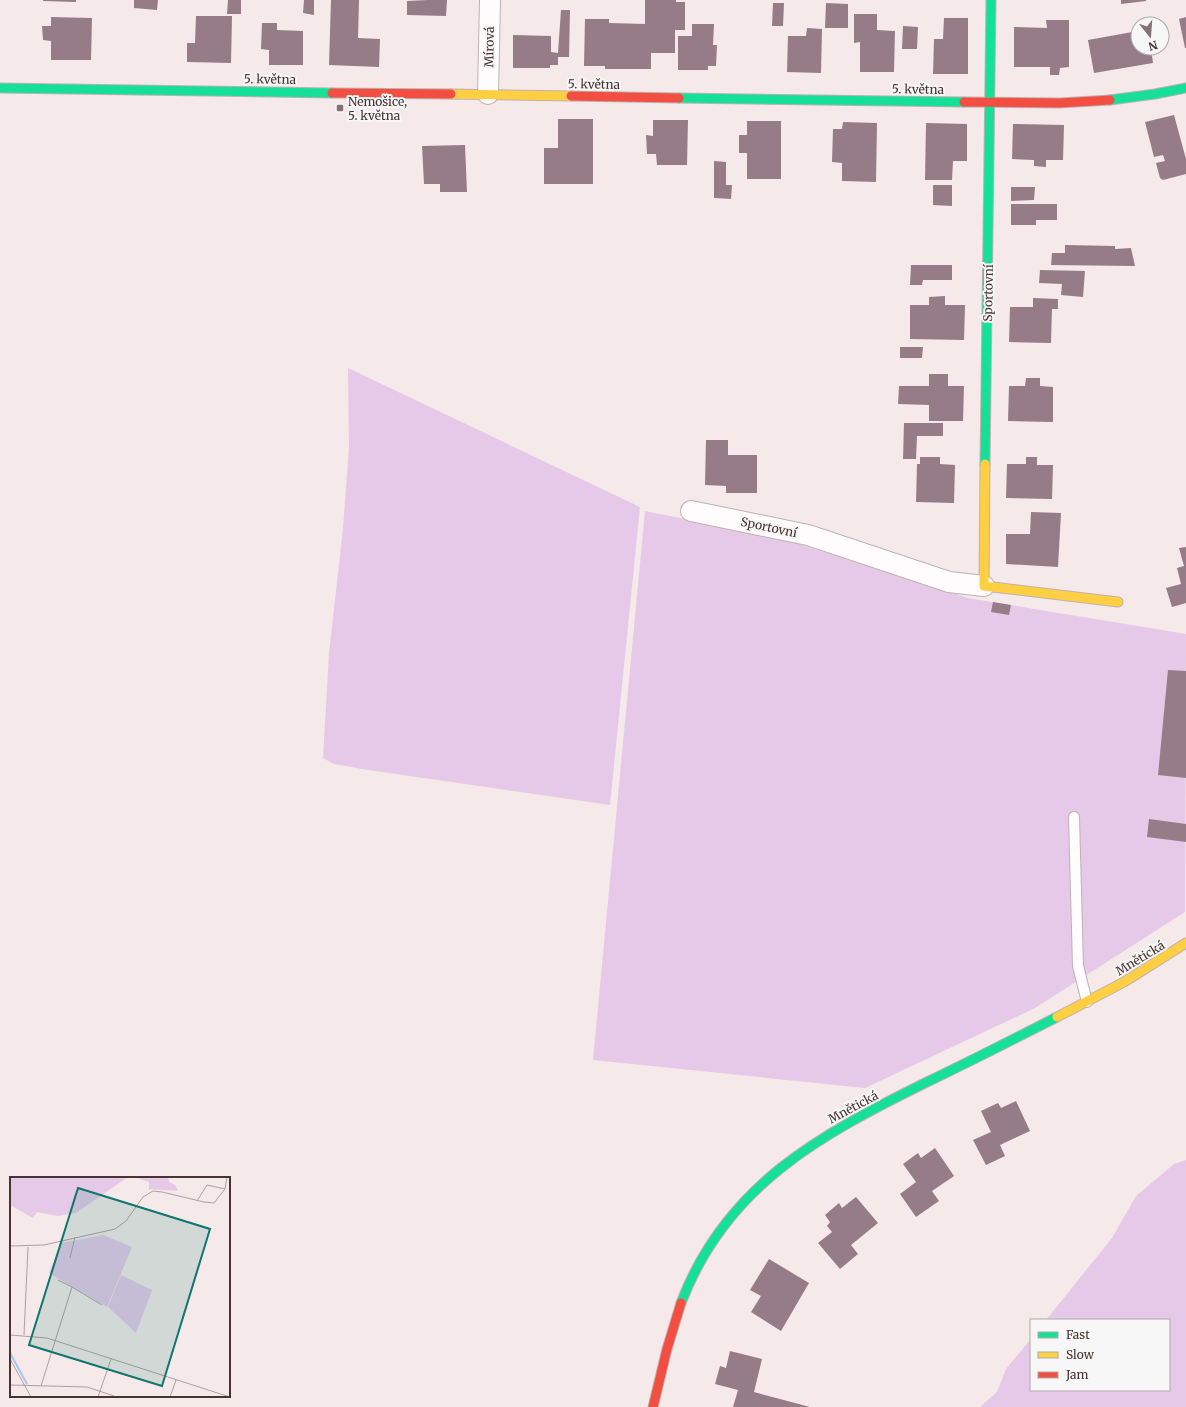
<svg xmlns="http://www.w3.org/2000/svg" width="1186" height="1407" font-family="Merriweather,serif">
  <rect width="100%" height="100%" fill="#f5e9e9"/>
  <!-- green -->
  <g fill="#e6c9e8">
    <path d="M348,368L640,507L610,805L368,770L334,764L323,758L329,653L343,529L349,447Z"/>
    <path d="M645,511L780,538L968,598L1186,634L1185,912L1035,1008L865,1088L593,1060Z"/>
    <path d="M1186,1160V1407H980L997,1392L1006,1369L1031,1339V1390H1169V1320H1046L1112,1238L1136,1196L1174,1164Z"/>
  </g>
  <!-- building -->
  <g fill="#957c87">
    <path d="M43,0H76V2L43,1Z"/>
    <path d="M134,0H158L157,10L134,8Z"/>
    <path d="M228,0H241V14H227Z"/>
    <path d="M304,0H314V15L303,13Z"/>
    <path d="M331,0H359L358,38L380,39L379,67L329,65Z"/>
    <path d="M428,0H447L446,16L407,15V1Z"/>
    <path d="M645,0H676V2H685V30H675V53H651V69H605V66H584L585,19H609V23L645,24Z"/>
    <path d="M1121,0H1146V1L1121,4Z"/>
    <path d="M773,3H784L783,26H772Z"/>
    <path d="M826,3L848,4V28H825Z"/>
    <path d="M561,10H570L569,57H558V65H550V68H513V35L551,36V52L558,53Z"/>
    <path d="M854,14H877V30L895,31L894,72H860V42L854,43Z"/>
    <path d="M196,16H232L231,63L187,62V43H195Z"/>
    <path d="M51,17L92,18L91,60H51V41L43,40L42,26H51Z"/>
    <path d="M1186,17V48H1185L1179,19Z"/>
    <path d="M944,18H968V74H933L934,39H943Z"/>
    <path d="M1046,20H1069V67L1060,68L1059,75H1050V67H1014V27L1047,28Z"/>
    <path d="M262,23H277V30L303,31V65H269V50L261,49Z"/>
    <path d="M692,24H714L713,45H717L716,66H708V70H678V36H692Z"/>
    <path d="M903,26L918,27L917,49H902Z"/>
    <path d="M807,28L822,29L821,73L787,72L788,36H806Z"/>
    <path d="M1138,31V48H1151L1153,63L1094,73L1088,40Z"/>
    <path d="M1174,115L1186,159V174L1163,180L1160,178L1156,163L1165,161L1163,155L1154,157L1145,122Z"/>
    <path d="M558,119H593V184H544V148H558Z"/>
    <path d="M653,120H688L687,165H657L656,154H647L646,135L653,136Z"/>
    <path d="M747,121H781V179H747V153H739V135H747Z"/>
    <path d="M843,122L877,123L876,182L842,181V163L832,162L833,129H842Z"/>
    <path d="M926,123L967,124V161H953L952,180H925Z"/>
    <path d="M1013,124L1064,125L1063,160H1046V167L1034,166V160L1012,159Z"/>
    <path d="M465,145L467,192H440V184H424L422,146Z"/>
    <path d="M714,161L726,162V185H732L731,199L714,198Z"/>
    <path d="M933,185H952V206L933,205Z"/>
    <path d="M1011,187H1035L1034,200L1011,201Z"/>
    <path d="M1011,204H1057V220H1036V225H1011Z"/>
    <path d="M1065,245L1115,246V249L1131,248L1135,266L1051,265L1052,253H1065Z"/>
    <path d="M911,265H952V280H923L922,285H910Z"/>
    <path d="M1040,270L1085,271L1083,297L1061,295L1062,284L1039,283Z"/>
    <path d="M945,296V305H965L964,340L910,339V305H929V297Z"/>
    <path d="M1033,298L1058,299V309H1052L1051,343L1009,342L1010,307H1033Z"/>
    <path d="M900,347H923L922,358H900Z"/>
    <path d="M929,374H948V386H964L963,421H929V405L898,404L899,386H929Z"/>
    <path d="M1026,378H1040V386L1053,387V422L1008,421L1009,386H1025Z"/>
    <path d="M904,423H943V436H917L916,459H903Z"/>
    <path d="M706,440H728V455H757V493H726V486L705,485Z"/>
    <path d="M920,457H940V464L955,465L954,503L916,502L917,464H920Z"/>
    <path d="M1026,457H1037V465H1053L1052,499L1006,498L1007,464H1026Z"/>
    <path d="M1031,512L1061,513L1058,567L1006,564V534H1030Z"/>
    <path d="M1186,547V603L1172,607L1166,588L1181,584L1177,568L1184,566L1179,548Z"/>
    <path d="M993,602L1011,605L1009,615L991,612Z"/>
    <path d="M1168,670L1186,671V778L1158,775Z"/>
    <path d="M1149,819L1186,824V842L1147,837Z"/>
    <path d="M1016,1101L1030,1131L1000,1145L1005,1156L986,1165L973,1140L991,1132L981,1111L998,1103L1001,1108Z"/>
    <path d="M935,1148L954,1176L932,1191L939,1201L916,1217L900,1194L916,1182L903,1164L918,1153L921,1158Z"/>
    <path d="M856,1197L878,1223L851,1245L858,1254L840,1269L818,1243L832,1232L827,1226L830,1222L825,1215L839,1203L842,1208Z"/>
    <path d="M769,1259L809,1283L781,1331L751,1312L761,1296L750,1290Z"/>
    <path d="M730,1351L762,1359L754,1392L810,1407H733L738,1390L715,1384L720,1366L726,1368Z"/>
  </g>
  <g fill="none" stroke-linecap="round" stroke-linejoin="round">
    <!-- lane casing -->
    <g stroke="#c1b1b1" stroke-width="12">
      <path id="lane" d="M1074,817L1078,966L1087,1002"/>
    </g>
    <!-- street casing -->
    <g stroke="#c1b1b1" stroke-width="22">
      <g id="street">
        <path d="M488,94L490,0"/>
        <path d="M691,511L808,535L949,582L984,586"/>
      </g>
    </g>
    <!-- fast casing -->
    <g stroke="#c1b1b1" stroke-width="11">
      <g id="fast">
        <path d="M0,88L332,93"/>
        <path d="M679,98L964,102"/>
        <path d="M1110,100L1155,94L1186,88"/>
        <path d="M985,464L991,0"/>
        <path d="M681,1303C726,1185 820,1135 927,1082C971,1061 1014,1039 1057,1017"/>
      </g>
    </g>
    <!-- slow casing -->
    <g stroke="#c1b1b1" stroke-width="11">
      <g id="slow">
        <path d="M451,94L571,96"/>
        <path d="M985,464L984,586L1118,602"/>
        <path d="M1057,1017L1124,982L1186,943"/>
      </g>
    </g>
    <!-- jam casing -->
    <g stroke="#c1b1b1" stroke-width="11">
      <g id="jam">
        <path d="M332,93L451,94"/>
        <path d="M571,96L679,98"/>
        <path d="M964,102L1060,103L1110,100"/>
        <path d="M653,1407L667,1349L681,1303"/>
      </g>
    </g>
    <!-- lane -->
    <use href="#lane" stroke="#fefcfc" stroke-width="10"/>
    <!-- street -->
    <use href="#street" stroke="#fefcfc" stroke-width="20"/>
    <!-- fast -->
    <use href="#fast" stroke="#16e098" stroke-width="9"/>
    <!-- slow -->
    <use href="#slow" stroke="#ffcf43" stroke-width="9"/>
    <!-- jam -->
    <use href="#jam" stroke="#f24e42" stroke-width="9"/>
  </g>
  <!-- markers -->
  <rect fill="#857273" stroke="#f6f7f6" stroke-width="1.5" x="336" y="104" width="8" height="8" rx="2"/>
  <g text-anchor="middle" dominant-baseline="central" stroke-width="4" stroke-linejoin="round" paint-order="stroke">
    <!-- street labels -->
    <g font-size="12" fill="#493233" stroke="#f6f7f6">
      <text transform="translate(489 47) rotate(-89)">Mírová</text>
      <text transform="translate(270 79) rotate(1)">5. května</text>
      <text transform="translate(594 84) rotate(1)">5. května</text>
      <text transform="translate(918 89) rotate(1)">5. května</text>
      <text transform="translate(988 293) rotate(-89)">Sportovní</text>
      <text transform="translate(769 527) rotate(12)">Sportovní</text>
      <text transform="translate(1140 958) rotate(-31)">Mnětická</text>
      <text transform="translate(853 1107) rotate(-28)">Mnětická</text>
    </g>
    <!-- poi labels -->
    <g font-size="12" fill="#493233" stroke="#f6f7f6" text-anchor="start">
      <text x="348" y="101">Nemošice,<tspan x="348" dy="14">5. května</tspan></text>
    </g>
  </g>
  <!-- overview -->
  <g transform="translate(10 1177)">
    <rect width="220" height="220" fill="#f5e9e9"/>
    <path d="M0,0H118L66,36L48,39L27,35L23,41L0,28ZM124,0H158L159,5L165,8L168,14L139,12V5ZM93,58L122,70L97,130L39,96L51,66ZM111,98L142,113L126,156L98,130Z" fill="#e6c9e8"/>
    <path fill="none" stroke="#a7c5f6" stroke-width="2" d="M0,176L17,207"/>
    <path fill="none" stroke="#b0a0a0" stroke-width="1" d="M215,12L217,0M0,69L34,68L105,52L116,44L133,20L143,14L152,15L194,25L204,26L215,12L197,8L187,24M60,81L65,60M62,110L92,128M0,158L37,161L220,220M14,158L18,70M0,182L21,220M0,208L77,210L107,220M31,209L62,110L48,103M88,220L101,182M160,220L166,203"/>
    <path fill="#0f766e" fill-opacity="0.15" stroke="#0f766e" stroke-width="2" d="M68,11L200,52L152,209L19,168Z"/>
    <rect width="220" height="220" fill="none" stroke="#493233" stroke-width="2"/>
  </g>
  <!-- legend -->
  <rect x="1030" y="1319" width="140" height="72" fill="#f6f7f6" stroke="#b1a8a8"/>
  <rect x="1038" y="1332" width="20" height="6" fill="#16e098" stroke="#b1a8a8"/>
  <text x="1066" y="1339" font-size="12" fill="#493233">Fast</text>
  <rect x="1038" y="1352" width="20" height="6" fill="#ffcf43" stroke="#b1a8a8"/>
  <text x="1066" y="1359" font-size="12" fill="#493233">Slow</text>
  <rect x="1038" y="1372" width="20" height="6" fill="#f24e42" stroke="#b1a8a8"/>
  <text x="1066" y="1379" font-size="12" fill="#493233">Jam</text>
  <!-- north arrow -->
  <g transform="translate(1150 36) rotate(163)"><circle r="19" fill="#f6f7f6" stroke="#b1a8a8"/>
  <path d="M0-3L7 15L0 10L-7 15Z" fill="#857273"/>
  <text y="-6" font-size="11" font-weight="bold" text-anchor="middle" fill="#493233">N</text>
  </g>
</svg>
